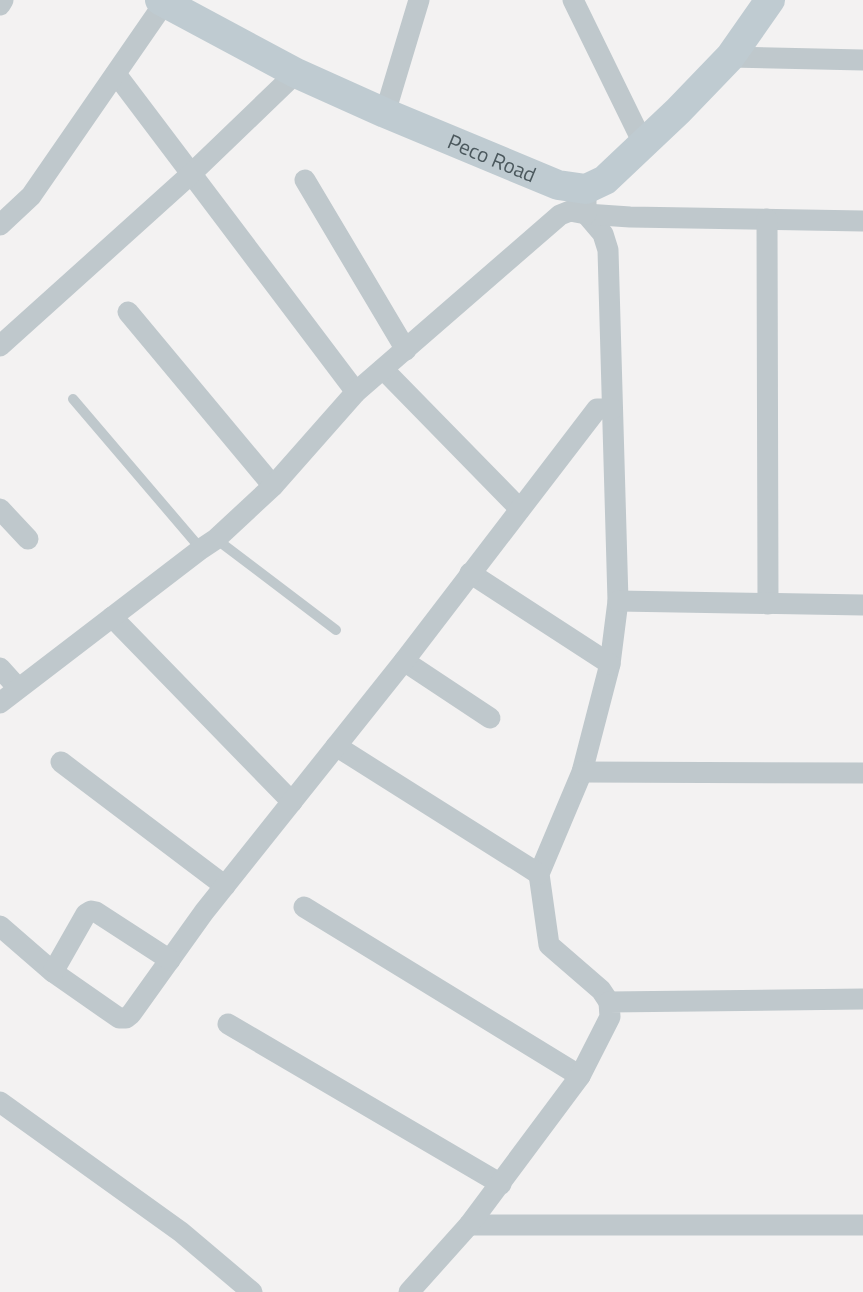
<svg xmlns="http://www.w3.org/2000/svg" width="863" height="1292" font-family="'Titillium Web',sans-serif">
  <rect width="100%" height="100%" fill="#f3f2f2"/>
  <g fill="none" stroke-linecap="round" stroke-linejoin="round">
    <!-- lane -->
    <g stroke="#bfc8cc" stroke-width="10">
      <path d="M73,399L201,549"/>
      <path d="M216,539L336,630"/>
    </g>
    <!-- street -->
    <g stroke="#bfc8cc" stroke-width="21">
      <path d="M573,0L643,143"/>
      <path d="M0,5L3,0"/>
      <path d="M730,57L863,60"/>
      <path d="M116,74L356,392"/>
      <path d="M385,113L419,0"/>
      <path d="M305,180L406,350"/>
      <path d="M586,214L603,234L608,250L618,601L610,664L582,772L539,874L549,945L601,990L609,1002"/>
      <path d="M586,214L630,217L863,221"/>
      <path d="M767,219L768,604"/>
      <path d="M0,225L31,196L165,2"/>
      <path d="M128,312L273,486"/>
      <path d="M0,346L191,174L296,73"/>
      <path d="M383,369L520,509"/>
      <path d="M0,509L28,539"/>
      <path d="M470,573L610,664"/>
      <path d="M618,601L863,605"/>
      <path d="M112,617L292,802"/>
      <path d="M404,661L490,718"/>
      <path d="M0,668L18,688"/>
      <path d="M0,703L201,549L216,539L273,486L356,392L560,215L570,211L586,214V200"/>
      <path d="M336,746L539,874"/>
      <path d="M61,762L225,886"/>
      <path d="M582,772L863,773"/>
      <path d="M304,907L580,1076"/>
      <path d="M0,926L53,972L119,1018H126L131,1014L204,912L404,661L597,409H612"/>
      <path d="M53,972L86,914L91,911L96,912L170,960"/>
      <path d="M228,1024L501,1184"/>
      <path d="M0,1102L181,1232L252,1292"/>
      <path d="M469,1225H863"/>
      <path d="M409,1292L469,1225L580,1076L610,1017L609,1002L863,999"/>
    </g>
    <!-- secondary -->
    <path stroke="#bfcbd1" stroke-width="30" id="s1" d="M160,0L296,73L385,113L558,185L586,189L605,180L678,111L730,57L770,0"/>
  </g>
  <g text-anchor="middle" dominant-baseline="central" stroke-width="4.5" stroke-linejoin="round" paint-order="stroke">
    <!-- street labels -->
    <g font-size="21" fill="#4b585d" stroke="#fff">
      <text stroke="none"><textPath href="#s1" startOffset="368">Peco Road</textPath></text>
    </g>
  </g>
</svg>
